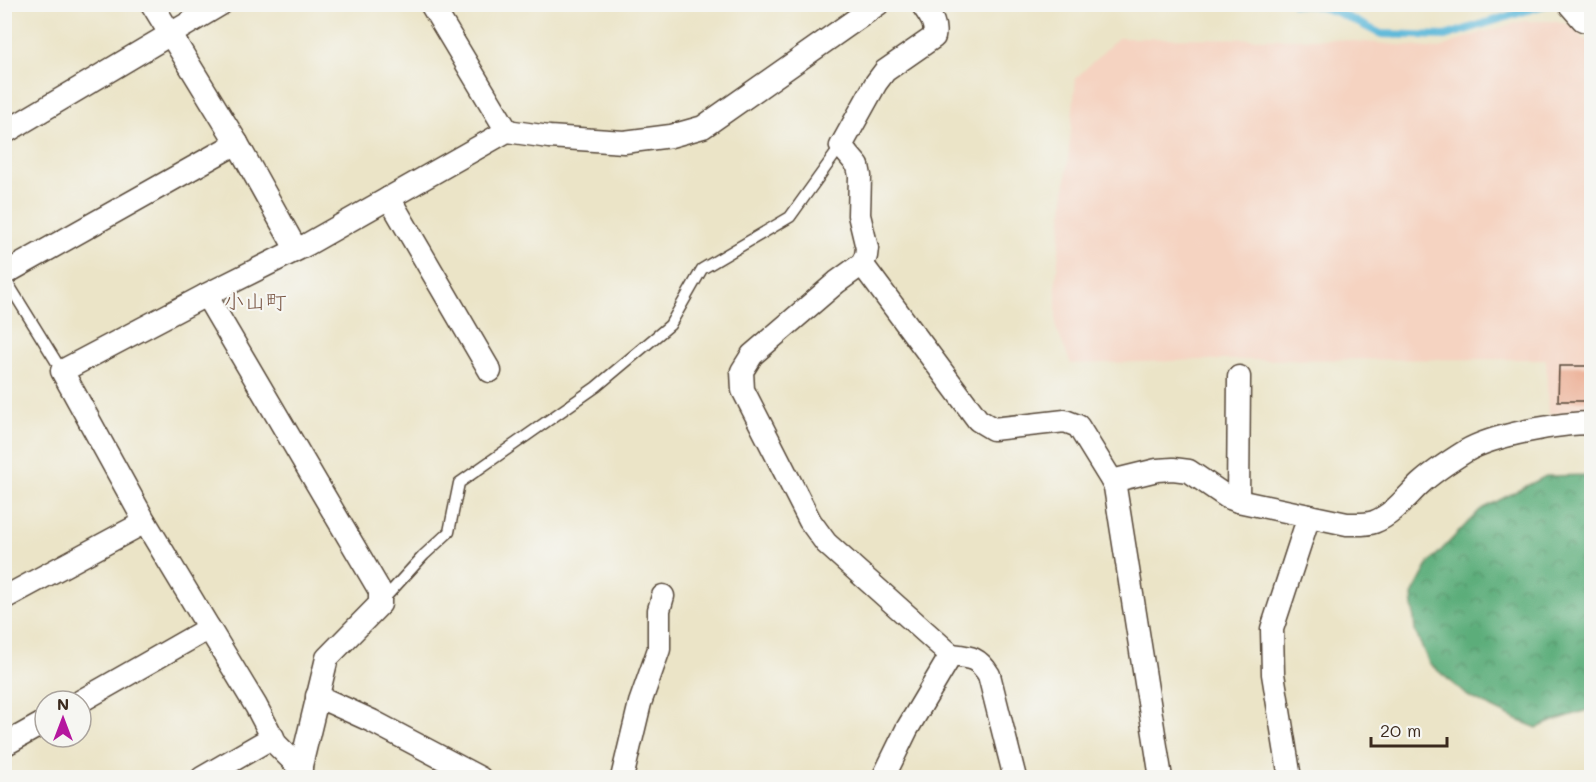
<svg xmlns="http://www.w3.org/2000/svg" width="1596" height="782" font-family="Mali,'Klee One',sans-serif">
  <defs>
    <pattern id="forest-crowns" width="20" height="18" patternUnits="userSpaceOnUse" patternTransform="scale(1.5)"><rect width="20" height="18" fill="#5cad7a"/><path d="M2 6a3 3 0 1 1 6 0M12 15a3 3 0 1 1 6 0" fill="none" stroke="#4d8d63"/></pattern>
  </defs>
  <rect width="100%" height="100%" fill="#f6f6f2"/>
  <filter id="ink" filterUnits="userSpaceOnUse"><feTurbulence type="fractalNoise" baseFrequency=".0167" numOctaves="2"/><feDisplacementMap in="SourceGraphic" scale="12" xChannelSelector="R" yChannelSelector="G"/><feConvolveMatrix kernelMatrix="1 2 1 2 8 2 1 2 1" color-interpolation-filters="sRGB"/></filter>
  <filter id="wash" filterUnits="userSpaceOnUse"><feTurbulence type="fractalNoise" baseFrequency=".008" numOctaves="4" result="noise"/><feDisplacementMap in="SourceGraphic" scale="24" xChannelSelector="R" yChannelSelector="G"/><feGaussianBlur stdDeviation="1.35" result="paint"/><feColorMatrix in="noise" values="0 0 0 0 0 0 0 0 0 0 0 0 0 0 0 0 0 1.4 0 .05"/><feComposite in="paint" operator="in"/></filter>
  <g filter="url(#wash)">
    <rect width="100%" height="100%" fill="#ebe4c7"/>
    <!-- built -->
    <path fill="#f5d3c1" d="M1524,21H1557L1574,26L1584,40H1591V408L1548,415L1546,359L1205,360L1071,364L1056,328V280L1076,78L1118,38L1335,39L1438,49L1470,36Z"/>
    <!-- forest -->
    <path fill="url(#forest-crowns)" stroke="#4c6c4c" stroke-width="1.5" d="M1591,475V709L1553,721L1537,728L1515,719L1468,696L1429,663L1415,631L1412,595L1429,563L1480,510L1546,476Z"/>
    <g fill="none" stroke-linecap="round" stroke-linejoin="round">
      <!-- stream -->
      <path stroke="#5bb8d9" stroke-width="8" d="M1295,4L1313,5L1337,12L1381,34L1445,36L1547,4"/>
    </g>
    <g id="blocks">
      <!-- building -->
      <path fill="#eba78b" d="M1559,366H1592V401H1558Z"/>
    </g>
  </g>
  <g filter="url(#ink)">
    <use href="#blocks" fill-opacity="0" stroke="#554637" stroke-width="1.5"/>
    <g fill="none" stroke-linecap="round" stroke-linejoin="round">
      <!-- service casing -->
      <g stroke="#554637" stroke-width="13">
        <g id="service">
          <path d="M4,277L62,371"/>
          <path d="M383,600L424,555L449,532L459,483L596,387L670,325L702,269L790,217L841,146"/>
        </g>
      </g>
      <!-- minor casing -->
      <g stroke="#554637" stroke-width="25">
        <g id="minor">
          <path d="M152,4L237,143L296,249"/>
          <path d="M431,4L507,131"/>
          <path d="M1569,4L1583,20L1592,23"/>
          <path d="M4,133L221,4"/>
          <path d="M389,198L490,371"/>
          <path d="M862,264L978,420L993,429L1065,421L1078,426L1112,481L1115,487L1161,778"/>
          <path d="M4,274L237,143"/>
          <path d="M206,295L380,591V604L327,658L298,778"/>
          <path d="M1112,481L1157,470L1173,469L1189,471L1227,497L1238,501L1347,524C1356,524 1366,525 1374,522C1393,515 1406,497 1420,484C1434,471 1450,461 1466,451C1493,435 1560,423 1592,423"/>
          <path d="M1238,501L1239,377"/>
          <path d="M4,598L145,522"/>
          <path d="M951,655C970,657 978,657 989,675L1015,778"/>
          <path d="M317,696L372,721L480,778"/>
          <path d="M81,701L209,628"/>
          <path d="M4,745L45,722"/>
          <path d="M301,769L276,744L256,706L145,522L62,371L206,295L308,244L507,131L549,137L624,142L671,136L703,127L878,4"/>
          <path d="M202,778L273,737"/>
          <path d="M622,778L640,703L659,649V610L663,596"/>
          <path d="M883,778L907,729L951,655L826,543L810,521L743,390L742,371L752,355L837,282L862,264L866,256L867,248L859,215L860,176L858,166L841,146L876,83L885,71L934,37C937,23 929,15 922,4"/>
          <path d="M1290,778L1273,674L1272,629L1309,516"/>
        </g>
      </g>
      <!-- service -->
      <use href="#service" stroke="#fff" stroke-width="10"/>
      <!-- minor -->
      <use href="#minor" stroke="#fff" stroke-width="22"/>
    </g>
  </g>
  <g text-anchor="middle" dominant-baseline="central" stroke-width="4.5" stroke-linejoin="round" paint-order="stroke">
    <!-- quarter labels -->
    <g font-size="21" fill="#795644" stroke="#f6f6f2">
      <text x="255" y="300">小山町</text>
    </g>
  </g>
  <!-- margin -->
  <rect width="1596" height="782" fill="none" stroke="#f6f6f2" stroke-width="24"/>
  <!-- north arrow -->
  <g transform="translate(63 719)"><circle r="28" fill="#f6f6f2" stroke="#aba49d" stroke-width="1.5"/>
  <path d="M0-4.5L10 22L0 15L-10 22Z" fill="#b5179e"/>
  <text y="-9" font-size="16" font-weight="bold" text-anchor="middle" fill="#3b2a1e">N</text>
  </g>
  <!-- scale -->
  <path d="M1371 737v9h76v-9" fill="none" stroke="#3b2a1e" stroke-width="3"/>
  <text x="1380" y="737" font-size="18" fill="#3b2a1e" stroke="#f6f6f2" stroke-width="4.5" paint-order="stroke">20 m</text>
</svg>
